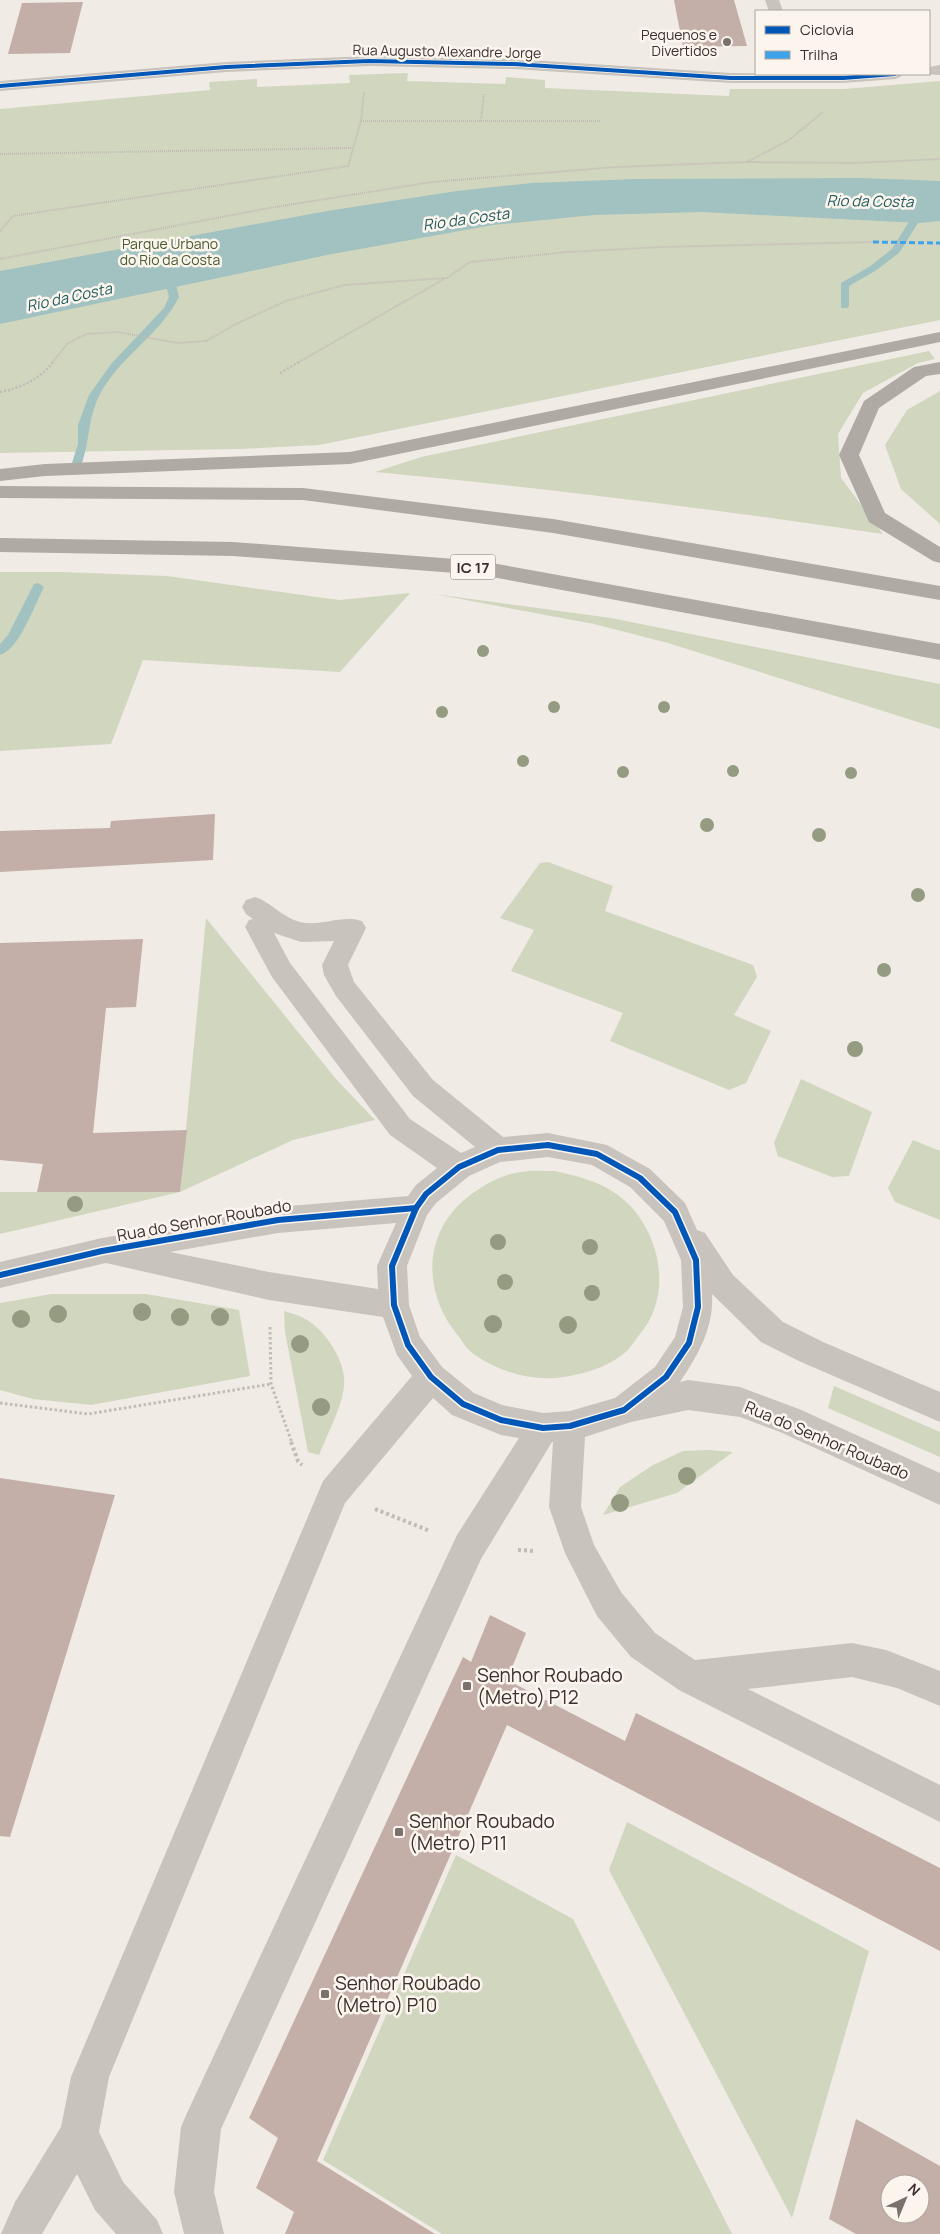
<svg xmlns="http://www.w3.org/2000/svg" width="940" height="2234" font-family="Manrope,sans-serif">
  <rect width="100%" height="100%" fill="#f0ebe5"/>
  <!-- green -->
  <g fill="#d1d6bf">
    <path d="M408,73L407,81L505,84L506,77L545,80V88L729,96L730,89H844L940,81V320L319,445L239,449L0,453V109L210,90L209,82L257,79V87L350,83L349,75Z"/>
    <path d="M929,351L935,359L918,363L863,393L838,434L841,478L883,534C714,509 545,488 375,472L421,457Z"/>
    <path d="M940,391V524L901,489L885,445L907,410Z"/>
    <path d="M0,572H62L167,576L339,600L410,593L340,672L143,660L111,744L0,751Z"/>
    <path d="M434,594L611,618L940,684V729L668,643L594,624Z"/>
    <path d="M548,862L613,886L605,911L753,965L757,977L734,1015L771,1031L746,1083L729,1090L610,1041L623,1013L511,971L534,930L500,918L540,863Z"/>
    <path d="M206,918L336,1079L375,1120L293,1140L180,1192L0,1234V1192H180Z"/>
    <path d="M801,1079L872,1112L849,1176L832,1177L778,1156L774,1143Z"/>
    <path d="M913,1140L940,1151V1220L895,1202L888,1188Z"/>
    <path d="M555,1171C577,1176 599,1181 618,1195C660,1226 675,1295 639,1335C634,1342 629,1350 622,1355C605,1368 583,1374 563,1377C532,1382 496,1371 471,1352C466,1348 463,1342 459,1337C421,1292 422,1229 473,1193C487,1183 504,1174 521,1172C532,1170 544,1171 555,1171Z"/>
    <path d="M52,1294H146L239,1310L250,1376L91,1405L33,1399L0,1390V1303Z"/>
    <path d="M284,1311C295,1314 307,1318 315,1326C330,1338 347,1366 344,1387C341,1410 327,1434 319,1455L308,1452L285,1332Z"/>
    <path d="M834,1386L940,1432V1457L828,1408Z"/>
    <path d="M708,1450L733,1452L677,1493L603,1515L620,1487L653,1465L683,1451Z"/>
    <path d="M627,1822L869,1951L792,2218L609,1870Z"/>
    <path d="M456,1855L573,1919L732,2234H442L323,2160Z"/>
  </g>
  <!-- water -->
  <path fill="#a1c2c1" d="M861,178L940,181V221L919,223L702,212L594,215L493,225L327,255L0,324V271L327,211L457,191L532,183L635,179Z"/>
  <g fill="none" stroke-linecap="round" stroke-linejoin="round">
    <!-- stream -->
    <g fill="#a1c2c1" fill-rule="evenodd">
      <path d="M923,204L928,207L899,253L875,271L849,286V306L847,308H841V283L869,267L892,249L918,207Z"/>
      <path d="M169,274L174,277L179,297C160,335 118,358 99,396C88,419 90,439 82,463L81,465H73L72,463L78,444V425L89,395L111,364L164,308L169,297L164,277Z"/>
      <path d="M38,583L44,587C35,604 19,650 0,655V644L8,635L34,584Z"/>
    </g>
  </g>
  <!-- building -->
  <g fill="#c3afa7" fill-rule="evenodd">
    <path d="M674,0H734L747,46L683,47Z"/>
    <path d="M83,2L70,53L8,54L22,3Z"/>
    <path d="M215,814L213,860L0,872V831L110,828L111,821Z"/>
    <path d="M143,939L136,1007L106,1008L93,1133L187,1130L180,1192H37L43,1164L0,1160V943Z"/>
    <path d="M0,1478L115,1495L10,1837L0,1836Z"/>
    <path d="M490,1615L526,1633L507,1680L625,1741L636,1713L940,1868V1951L507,1725L317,2161L435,2234H285L294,2212L256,2188L278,2138L249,2118L463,1657L471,1662Z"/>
    <path d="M856,2119L940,2166V2234H856L829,2219ZM890,2184H920V2214H890Z"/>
  </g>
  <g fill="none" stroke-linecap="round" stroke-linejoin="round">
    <!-- path-far3 -->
    <g stroke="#c2bbb6" stroke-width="2" stroke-dasharray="1 1" stroke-linecap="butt">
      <path d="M361,121H600"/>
      <path d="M481,121L484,94"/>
      <path d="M0,154L352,148"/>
      <path d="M747,162L789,140L823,112"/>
      <path d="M0,231L13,216L348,166L361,121L364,92"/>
      <path d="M0,259L269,208L432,182L616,167L746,162L854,163L940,159"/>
      <path d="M52,363L68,343L87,334L117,332L178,343L206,341L238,323L286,301L344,285L447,278L470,262L567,252L662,247L873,242"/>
      <path d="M297,363L444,279"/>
    </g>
    <!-- path-far2 -->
    <g stroke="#c2bbb6" stroke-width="2.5" stroke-dasharray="2 2" stroke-linecap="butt">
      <path d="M280,373L299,362"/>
      <path d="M0,392C21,388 40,379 53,362"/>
    </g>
    <!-- path-far1 -->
    <g stroke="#c2bbb6" stroke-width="3" stroke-dasharray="2.5 2.5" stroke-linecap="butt">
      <path d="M270,1327L271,1384L292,1443"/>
      <path d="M0,1403L88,1414L271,1384"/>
    </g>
    <!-- path -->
    <g stroke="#c2bbb6" stroke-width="4" stroke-dasharray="3 3" stroke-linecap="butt">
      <path d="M291,1442L298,1461L302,1465"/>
      <path d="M375,1509L430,1531"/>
      <path d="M518,1550L536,1551"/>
    </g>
    <!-- minor -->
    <g fill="#c9c3be" fill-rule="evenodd">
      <path d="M765,0H779L783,11H769Z"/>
      <path d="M369,56L514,59L731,73L903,74L900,77L895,79L843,83H731L514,69L369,66L226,72L0,91V81L226,62Z"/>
      <path d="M940,65V75L923,74H929V67Z"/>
      <path d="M255,897C271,902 283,918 300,922C320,927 342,914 362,921L366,928L348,965L354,982L433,1080L503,1137L548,1133L607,1145L650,1169L685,1203L697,1230L705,1233L733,1275L783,1322L823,1342L940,1392V1422L801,1362L761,1342L712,1294C714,1328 698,1355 680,1382L688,1380L740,1387L799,1409L940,1473V1505L780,1432L740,1417L688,1410L631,1422L585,1437L581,1507L594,1545L621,1592L655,1633L695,1660L852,1643L886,1650L940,1671V1706L897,1688L852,1677L748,1689L940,1785V1822L679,1690L631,1657L597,1616L565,1553L549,1507L553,1442H552L481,1559L221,2129L214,2192L224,2234H184L174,2192L181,2127L187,2113L457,1535L519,1438L501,1435L452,1415L433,1398L345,1503L109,2077L99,2132L123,2182L157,2220L163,2234H116L95,2210L77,2174L42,2234H1L15,2202L61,2127L71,2077L323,1481L412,1376L397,1355L383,1317L269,1300L106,1263L0,1288V1262L102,1238L278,1207L408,1196L416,1185L437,1168L390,1135L272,977L245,927L249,920L253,919L246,914L242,907L246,900ZM274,933L301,942L334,941L322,965L324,975L336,996L413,1096L475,1147L461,1153L410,1119L290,963ZM548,1157L592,1165L630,1187L664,1221L681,1260L683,1307L675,1337L655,1367L615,1398L570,1411L543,1413L502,1405L474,1393L442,1367L420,1337L409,1305L407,1266L427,1215L436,1203L469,1176L500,1162ZM396,1223L377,1266L378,1289L269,1272L170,1252L278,1233Z"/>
    </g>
    <!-- highway -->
    <g fill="#afaaa4" fill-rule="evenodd">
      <path d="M940,332V342L350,464L45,476L0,481V469L45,464L350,452Z"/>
      <path d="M940,362V374L926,376L879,408L859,455L885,513L940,547V563L933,561L869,522L839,455L864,401L914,367Z"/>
      <path d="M0,486L303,488L553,519L940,586V600L553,533L303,500L0,498Z"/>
      <path d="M0,538L233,542L481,561L940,644V660L481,575L233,556L0,552Z"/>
    </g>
    <!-- quiet -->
    <path stroke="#3fa3eb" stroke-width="3" stroke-dasharray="6 3" stroke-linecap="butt" d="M873,242L940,243"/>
    <!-- cycleway-far1 casing -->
    <g stroke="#fbf5ee" stroke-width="5.5">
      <path id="cycleway-far1" d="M0,86L226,67L369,61L514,64L731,78H843L895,74"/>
    </g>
    <!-- cycleway casing -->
    <g stroke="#fbf5ee" stroke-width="9">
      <g id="cycleway">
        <path d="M548,1145L597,1154L640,1178L675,1212L696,1260L698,1307L689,1343L666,1377L624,1410L570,1426L543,1428L501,1420L463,1404L431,1377L408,1345L394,1305L392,1266L416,1208L426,1194L459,1167L498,1150Z"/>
        <path d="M0,1275L102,1251L278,1220L416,1208"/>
      </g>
    </g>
    <!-- cycleway-far1 -->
    <use href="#cycleway-far1" stroke="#0057b8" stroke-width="4"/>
    <!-- cycleway -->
    <use href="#cycleway" stroke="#0057b8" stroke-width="6"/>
  </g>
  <!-- trees -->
  <g fill="#959b80">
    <circle cx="483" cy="651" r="6"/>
    <circle cx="554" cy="707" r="6"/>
    <circle cx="664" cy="707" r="6"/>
    <circle cx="442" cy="712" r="6"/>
    <circle cx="523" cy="761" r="6"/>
    <circle cx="733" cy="771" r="6"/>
    <circle cx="623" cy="772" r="6"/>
    <circle cx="851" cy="773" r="6"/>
    <circle cx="707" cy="825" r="7"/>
    <circle cx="819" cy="835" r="7"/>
    <circle cx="918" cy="895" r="7"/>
    <circle cx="884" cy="970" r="7"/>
    <circle cx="855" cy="1049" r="8"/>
    <circle cx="75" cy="1204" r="8"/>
    <circle cx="498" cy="1242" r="8"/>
    <circle cx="590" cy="1247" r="8"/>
    <circle cx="505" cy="1282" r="8"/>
    <circle cx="592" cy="1293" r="8"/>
    <circle cx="142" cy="1312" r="9"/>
    <circle cx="58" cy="1314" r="9"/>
    <circle cx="180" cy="1317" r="9"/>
    <circle cx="220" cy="1317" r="9"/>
    <circle cx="21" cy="1319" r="9"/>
    <circle cx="493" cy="1324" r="9"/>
    <circle cx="568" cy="1325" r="9"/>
    <circle cx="300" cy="1344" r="9"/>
    <circle cx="321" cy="1407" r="9"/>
    <circle cx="687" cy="1476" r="9"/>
    <circle cx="620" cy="1503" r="9"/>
  </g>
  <!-- markers -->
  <g fill="#7a716c" stroke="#fbf5ee" stroke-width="2">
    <circle cx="727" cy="42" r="5"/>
    <rect x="462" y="1681" width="10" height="10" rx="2.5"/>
    <rect x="394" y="1827" width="10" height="10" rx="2.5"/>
    <rect x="320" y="1989" width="10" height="10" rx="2.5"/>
  </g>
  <g text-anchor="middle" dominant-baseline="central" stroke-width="5" stroke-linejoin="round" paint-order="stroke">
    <!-- far-poi labels -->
    <g font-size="14" fill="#3b302b" stroke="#fbf5ee" text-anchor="end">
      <text x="717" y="34">Pequenos e<tspan x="717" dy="16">Divertidos</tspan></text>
    </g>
    <!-- far-street labels -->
    <g font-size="14" fill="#3b302b" stroke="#fbf5ee">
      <text transform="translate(447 51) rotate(1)">Rua Augusto Alexandre Jorge</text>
    </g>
    <!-- far-park labels -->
    <g font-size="14" fill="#4a5a2e" stroke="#fbf5ee">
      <text x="170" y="243">Parque Urbano<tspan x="170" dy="16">do Rio da Costa</tspan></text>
    </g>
    <!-- far-water labels -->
    <g font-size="15" font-style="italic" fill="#1f5a5e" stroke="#fbf5ee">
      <text transform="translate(870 201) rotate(1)">Rio da Costa</text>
      <text transform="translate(466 219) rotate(-8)">Rio da Costa</text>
      <text transform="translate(69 297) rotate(-12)">Rio da Costa</text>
    </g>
    <!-- shield labels -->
    <rect fill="#fbf5ee" stroke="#756b66" stroke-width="1" x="450.5" y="554.5" width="45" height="25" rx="4"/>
    <g font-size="15" font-weight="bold" fill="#3b302b">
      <text x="473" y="567">IC 17</text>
    </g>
    <!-- street labels -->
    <g font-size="16" fill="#3b302b" stroke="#fbf5ee">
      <text transform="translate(204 1220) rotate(-10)">Rua do Senhor Roubado</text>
      <text transform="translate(827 1440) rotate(23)">Rua do Senhor Roubado</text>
    </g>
    <!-- near-poi labels -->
    <g font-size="19" fill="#3b302b" stroke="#fbf5ee" text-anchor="start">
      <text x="477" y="1675">Senhor Roubado<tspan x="477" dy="22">(Metro) P12</tspan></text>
      <text x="409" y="1821">Senhor Roubado<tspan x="409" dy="22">(Metro) P11</tspan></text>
      <text x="335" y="1983">Senhor Roubado<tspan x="335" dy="22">(Metro) P10</tspan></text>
    </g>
  </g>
  <!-- legend -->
  <rect x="755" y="10" width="175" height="65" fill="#fbf5ee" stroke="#aea6a0"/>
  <rect x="765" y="26" width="25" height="8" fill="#0057b8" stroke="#aea6a0"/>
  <text x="800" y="35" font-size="15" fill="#3b302b">Ciclovia</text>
  <rect x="765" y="51" width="25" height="8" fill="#3fa3eb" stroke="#aea6a0"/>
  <text x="800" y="60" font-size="15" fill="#3b302b">Trilha</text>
  <!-- north arrow -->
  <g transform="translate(905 2199) rotate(44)"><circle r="24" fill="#fbf5ee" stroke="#aea6a0"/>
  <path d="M0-4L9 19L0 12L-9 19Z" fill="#7a716c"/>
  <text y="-8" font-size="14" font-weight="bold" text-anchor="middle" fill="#3b302b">N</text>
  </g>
</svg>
